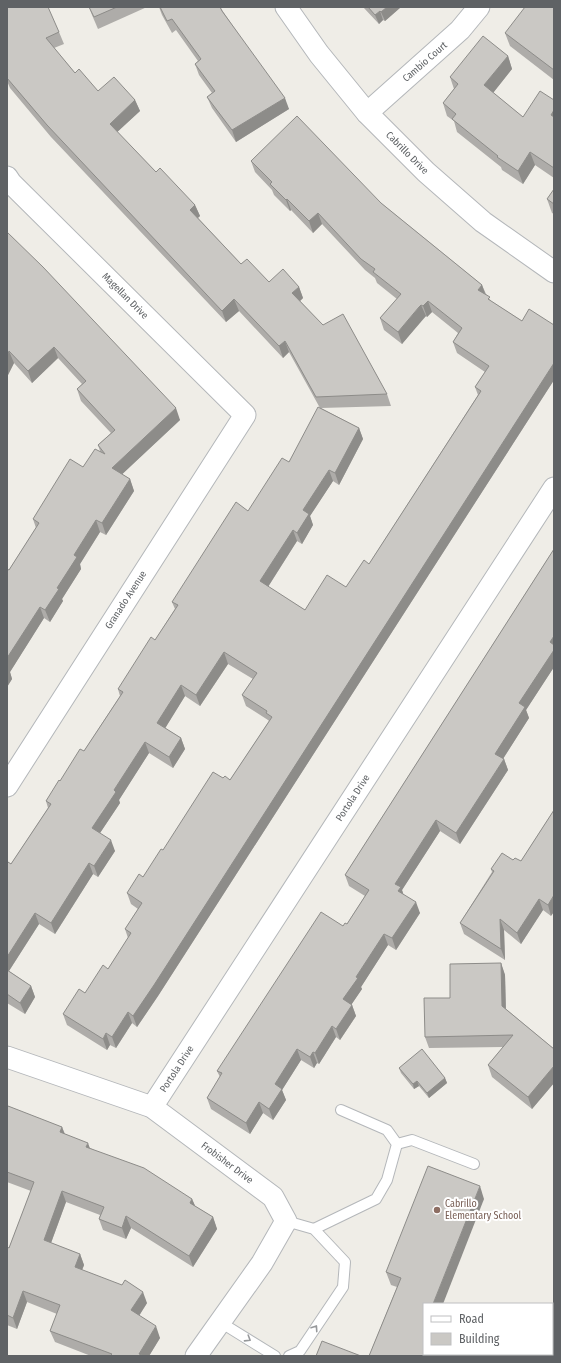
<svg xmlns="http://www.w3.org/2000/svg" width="561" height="1363" font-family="'Fira Sans Condensed',sans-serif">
  <rect width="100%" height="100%" fill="#efede7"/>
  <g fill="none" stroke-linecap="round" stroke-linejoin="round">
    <!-- service casing -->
    <g stroke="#b4b7ba" stroke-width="12">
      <g id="service">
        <path d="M397,1144L412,1140L474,1164"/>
        <path d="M286,1221L314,1229L345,1262L343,1287L300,1351L289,1356"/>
        <path d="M314,1229L376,1199L387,1180L397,1144L387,1130L341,1110"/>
        <path d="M220,1322L275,1356"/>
      </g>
    </g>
    <!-- minor casing -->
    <g stroke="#b4b7ba" stroke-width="23">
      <g id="minor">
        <path d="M286,7L319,54L367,113L426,172L483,222L554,272"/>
        <path d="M367,113L460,30L479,7"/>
        <path d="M7,177L11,183L245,415L7,786"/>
        <path d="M7,1057L152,1107L273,1197L286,1221L262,1263L196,1356"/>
        <path d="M152,1107L554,488"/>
      </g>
    </g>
    <!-- service -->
    <use href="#service" stroke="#fff" stroke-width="10"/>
    <!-- minor -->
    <use href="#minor" stroke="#fff" stroke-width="21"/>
  </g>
  <!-- wall -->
  <g fill="#aeaca9">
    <path d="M7,7L59,32L64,44L54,48L75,73L98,91L135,100L140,111L117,132L156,172L195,205L200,216L198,218L241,264L269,282L299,287L303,298L300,301L387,394L391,406L321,408L359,428L363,439L339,485L333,481L310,516L313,525L302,544L297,541L268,587L305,610L346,587L369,564L478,395L475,387L485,372L457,353L453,342L458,333L432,312L427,317L426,316L423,318L402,344L384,330L380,318L397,299L377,283L375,278L365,270L322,224L313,233L291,210L290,211L274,195L272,190L255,172L251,161L381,203L482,285L486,294L491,301L522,321L554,325V380L158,996L137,1027L132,1023L116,1048L110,1045L107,1050L67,1025L63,1014L85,993L108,969L128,938L125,929L138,909L131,904L127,893L143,877L163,850L223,778L230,780L269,721L268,720L246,706L242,695L253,679L228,664L200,706L185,696L165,728L181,738L185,749L173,768L149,753L119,800L120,803L100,833L115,851L98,877L93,874L55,934L39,924L9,971L31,986L35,997L25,1014L7,1003V864H11L48,808L46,801L60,781L84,751L120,696L118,689L155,640L175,609L172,602L289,462L320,408L289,352L283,358L239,311L226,322L51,137L10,88L7,81Z"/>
    <path d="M89,7H147L98,29L92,15Z"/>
    <path d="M159,7H220L289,109L236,142L212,108L207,97L212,93L199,75L195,64L198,61L176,30L172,33L162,15Z"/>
    <path d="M363,7H401L385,21L383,20L379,24Z"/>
    <path d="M554,7V80L510,46L505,33Z"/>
    <path d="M508,56L512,69L493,93L523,117L554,100V178L535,165L523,184L502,170L501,167L457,132L454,121L447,116L443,103L454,89L450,77Z"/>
    <path d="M554,189V214L552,213L547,199Z"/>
    <path d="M7,232L180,420L122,474L130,479L134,491L106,535L100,532L80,564L81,569L62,599L63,601L50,622L44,618L10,672L12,679L7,687L9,570L36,528L33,519L83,467L100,451L98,445L111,433L81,401L77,389L82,384L58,358L32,383L14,363L7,377Z"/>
    <path d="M554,549V667L526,710L529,718L503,759H504L508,770L460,844L440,831L402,890L403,894L420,913L396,950L388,945L361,987L362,989L351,1005H352L356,1016L340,1040L336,1037L319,1064L317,1063L314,1068L301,1060L282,1090L286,1100L273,1120L263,1113L250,1134L211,1109L207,1098L220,1077L217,1071L343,926L347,924L365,896L349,886L345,875Z"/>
    <path d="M554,810L551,916L543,910L521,944L504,930L505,960L464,934L460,923L492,872L491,869L513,860L521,861Z"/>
    <path d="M501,963L505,975L506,1009L554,1049V1083L532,1109L492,1077L488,1065L503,1047L429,1048L425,1037L450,998Z"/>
    <path d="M399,1068L445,1078L447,1083L429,1098L419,1086L414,1089L401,1073Z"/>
    <path d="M7,1108L62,1127L65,1134L90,1148L192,1199L195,1206L213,1217L217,1229L193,1267L131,1228L126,1239L103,1230L99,1219L100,1215L66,1202L51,1243L80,1254L84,1265L82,1270L147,1303L139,1316L160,1338L149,1356H91L55,1342L50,1331L57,1314L27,1302L17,1329L7,1325V1247L9,1248L31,1191L7,1182Z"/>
    <path d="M484,1199L369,1356L397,1287L391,1285L386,1272Z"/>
  </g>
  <!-- shaded-wall -->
  <g fill="#8d8c89">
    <path d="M387,7H401L385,21L381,12Z"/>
    <path d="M380,11L383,20L379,24L375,15Z"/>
    <path d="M508,56L512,69L489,98L484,85Z"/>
    <path d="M285,98L289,109L236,142L232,130Z"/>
    <path d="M135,100L140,111L114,135L110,124Z"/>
    <path d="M554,110V125L551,115Z"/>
    <path d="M530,152L535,165L523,184L518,171Z"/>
    <path d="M287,199L291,210L290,211L286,200Z"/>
    <path d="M195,205L200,216L194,221L190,210Z"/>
    <path d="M318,213L322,224L313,233L309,221Z"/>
    <path d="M482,285L486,296L478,290Z"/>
    <path d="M299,287L303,298L297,304L292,293Z"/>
    <path d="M234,299L239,311L226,322L222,311Z"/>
    <path d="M428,301L432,312L427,317L423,306Z"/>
    <path d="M421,305L426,316L402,344L398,332Z"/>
    <path d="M285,341L289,352L283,358L279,346Z"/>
    <path d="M54,347L58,358L32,383L28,371Z"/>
    <path d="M9,351L14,363L7,377V357Z"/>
    <path d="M554,363V380L158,996L137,1027L133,1016Z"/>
    <path d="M176,408L180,420L116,480L112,468Z"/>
    <path d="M359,428L363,439L339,485L335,473Z"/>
    <path d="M329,470L333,481L310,516L313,525L302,544L297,533L303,510Z"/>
    <path d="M130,479L134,491L106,535L102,523Z"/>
    <path d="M96,520L100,532L80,564L81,569L62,599L63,601L50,622L45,610L74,555Z"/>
    <path d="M293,530L297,541L264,593L260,581Z"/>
    <path d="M40,607L44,618L10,672L12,679L7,687V658Z"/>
    <path d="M554,636V667L526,710L529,718L499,765L495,754L519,703L550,642Z"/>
    <path d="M224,652L228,664L200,706L196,695Z"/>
    <path d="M181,685L185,696L161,735L157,723Z"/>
    <path d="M181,738L185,749L173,768L169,757Z"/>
    <path d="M145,742L149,753L119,800L120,803L96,839L92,828L114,790Z"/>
    <path d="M504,759L508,770L460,844L456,833Z"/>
    <path d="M436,820L440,831L402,890L405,899L402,902L395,884Z"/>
    <path d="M111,840L115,851L98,877L94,866Z"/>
    <path d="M89,863L93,874L55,934L51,923Z"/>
    <path d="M554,895V912L551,916L548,905Z"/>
    <path d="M539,899L543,910L521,944L517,933Z"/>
    <path d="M416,902L420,913L396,950L392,938Z"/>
    <path d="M35,913L39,924L7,974V957Z"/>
    <path d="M500,919L504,930L505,960L501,949Z"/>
    <path d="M384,934L388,945L361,987L362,989L347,1011L343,999L356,977Z"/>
    <path d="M501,963L505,975L506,1017L502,1006Z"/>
    <path d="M31,986L35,997L25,1014L20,1003Z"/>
    <path d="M352,1005L356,1016L340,1040L336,1029Z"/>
    <path d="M128,1012L132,1023L116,1048L112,1037Z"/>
    <path d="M332,1026L336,1037L319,1064L315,1053Z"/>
    <path d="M106,1033L110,1045L107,1050L103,1039Z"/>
    <path d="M297,1049L301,1060L282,1090L286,1100L273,1120L269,1109L275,1084Z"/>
    <path d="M313,1052L317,1063L314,1068L310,1057Z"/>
    <path d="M554,1066V1083L532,1109L528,1097Z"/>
    <path d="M445,1078L447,1083L429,1098L427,1093Z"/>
    <path d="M417,1081L419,1086L414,1089L413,1084Z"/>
    <path d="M259,1102L263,1113L250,1134L246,1123Z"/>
    <path d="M62,1127L66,1138L60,1132Z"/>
    <path d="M88,1143L92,1154L86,1147Z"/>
    <path d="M480,1186L484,1199L443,1304H433Z"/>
    <path d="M62,1191L66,1202L48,1251L44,1240Z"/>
    <path d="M192,1199L197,1210L190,1203Z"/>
    <path d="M126,1216L131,1228L126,1239L122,1228Z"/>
    <path d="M213,1217L217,1229L193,1267L189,1256Z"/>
    <path d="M80,1254L84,1265L79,1278L75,1267Z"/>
    <path d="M23,1291L27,1302L17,1329L13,1318Z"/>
    <path d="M143,1292L147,1303L135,1322L131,1310Z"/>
    <path d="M156,1326L160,1338L149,1356H140L139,1354Z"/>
  </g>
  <!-- building -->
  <g fill="#cac8c4" stroke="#8d8c89">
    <path d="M7,7H48L59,32L46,38L75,73L79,69L98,91L114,77L135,100L110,124L156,172L160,168L195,205L190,210L241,264L247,259L269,282L283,269L299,287L292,293L323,325L343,314L387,394L316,397L285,341L279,346L234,299L222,311L47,125L7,78Z"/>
    <path d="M89,7H117L94,17Z"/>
    <path d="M160,7H220L222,11L285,98L232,130L207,97L215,91L195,64L201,59L172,19L167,21Z"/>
    <path d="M368,7H387L381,12L380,11L375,15Z"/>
    <path d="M525,7H554V70L505,33Z"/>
    <path d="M483,36L508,56L484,85L523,117L540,91L554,100V110L551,115L554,117V168L530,152L518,171L497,157L498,156L452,119L456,114L443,103L458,84L450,77Z"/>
    <path d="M297,116L381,203L482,285L478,290L490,297L488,299L522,321L529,309L554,325V363L154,985L133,1016L128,1012L112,1037L106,1033L103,1039L63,1014L79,989L85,993L103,965L108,969L131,933L125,929L142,903L127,893L139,874L143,877L161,849L163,850L213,772L223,778L225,776L230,780L272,717L266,713L267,711L242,695L257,673L224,652L196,695L181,685L157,723L181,738L169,757L145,742L114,790L116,792L92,828L111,840L94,866L89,863L51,923L35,913L7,957V864L8,862L11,864L51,804L46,801L59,780L60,781L80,749L84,751L123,692L118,689L151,637L155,640L178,605L172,602L236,502L248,511L282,458L289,462L318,407L359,428L335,473L329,470L303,510L309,514L297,533L293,530L260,581L305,610L327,575L346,587L364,560L369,564L481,391L475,387L489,366L453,342L462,328L428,301L423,306L421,305L419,307L398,332L380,318L401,294L373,272L375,269L361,259L318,213L309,221L287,199L286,200L270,184L272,182L251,161Z"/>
    <path d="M554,189V204L547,199Z"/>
    <path d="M7,232L43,267L176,408L112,468L130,479L102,523L96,520L74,555L77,557L57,588L59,589L45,610L40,607L7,658V569L9,570L39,523L33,519L70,459L83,467L95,449L105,454L98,445L115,430L77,389L86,381L54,347L28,371L9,351L7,357Z"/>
    <path d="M554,549V636L550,642L554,645V650L519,703L525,707L495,754L504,759L456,833L436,820L395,884L401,887L398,891L416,902L392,938L384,934L356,977L358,978L343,999L352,1005L336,1029L332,1026L315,1053L313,1052L310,1057L297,1049L275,1084L282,1089L269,1109L259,1102L246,1123L207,1098L222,1073L217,1071L321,912L343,926L345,923L347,924L369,890L345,875Z"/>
    <path d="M554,810V895L548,905L539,899L517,933L500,919L501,949L460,923L494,871L491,869L502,853L513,860L515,858L521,861Z"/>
    <path d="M501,963L502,1006L554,1049V1066L528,1097L488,1065L513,1035L425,1037L424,998H450V964Z"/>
    <path d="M7,970L31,986L20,1003L7,994Z"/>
    <path d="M422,1049L445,1078L427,1093L417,1081L413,1084L399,1068Z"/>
    <path d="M8,1106L62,1127L60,1132L88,1143L86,1147L144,1168L192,1199L190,1203L213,1217L189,1256L126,1216L122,1228L99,1219L104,1207L62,1191L44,1240L80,1254L75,1267L122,1285L125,1280L143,1292L131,1310L156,1326L139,1354L142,1355L141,1356H110L112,1354L50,1331L60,1305L23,1291L13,1318L7,1315V1247L9,1248L34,1182L7,1172V1108Z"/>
    <path d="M428,1166L480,1186L433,1304H424V1354H524L529,1356H369L401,1278L386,1272Z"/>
    <path d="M322,1341L361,1356H316Z"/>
  </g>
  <!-- one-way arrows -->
  <defs><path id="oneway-chevron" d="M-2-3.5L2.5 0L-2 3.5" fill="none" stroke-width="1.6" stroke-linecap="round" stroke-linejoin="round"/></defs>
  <g stroke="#97999b">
    <use href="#oneway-chevron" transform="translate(315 1328) rotate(-56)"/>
    <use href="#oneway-chevron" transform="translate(248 1339) rotate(32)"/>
  </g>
  <!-- markers -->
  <circle fill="#8d6e63" stroke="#fff" stroke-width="1.5" cx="437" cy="1210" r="4"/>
  <g text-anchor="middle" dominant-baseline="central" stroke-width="4" stroke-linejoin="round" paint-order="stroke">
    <!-- street labels -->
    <g font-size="10" fill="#5f6265" stroke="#fff">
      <text transform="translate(425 62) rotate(-41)">Cambio Court</text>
      <text transform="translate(407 153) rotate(45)">Cabrillo Drive</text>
      <text transform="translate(125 296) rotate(45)">Magellan Drive</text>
      <text transform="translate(126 600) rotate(-57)">Granado Avenue</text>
      <text transform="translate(353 798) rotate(-57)">Portola Drive</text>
      <text transform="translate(177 1069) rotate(-57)">Portola Drive</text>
      <text transform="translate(227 1163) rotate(37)">Frobisher Drive</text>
    </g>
    <!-- education labels -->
    <g font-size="10" fill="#785e54" stroke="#fff" text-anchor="start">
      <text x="445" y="1204">Cabrillo<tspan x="445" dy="12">Elementary School</tspan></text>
    </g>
  </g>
  <!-- border -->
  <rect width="561" height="1363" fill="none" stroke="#5f6265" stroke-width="16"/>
  <!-- legend -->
  <rect x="423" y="1303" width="130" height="52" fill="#ffffff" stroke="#bfc0c1"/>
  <rect x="431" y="1316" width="20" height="6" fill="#ffffff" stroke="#bfc0c1"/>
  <text x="459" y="1323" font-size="12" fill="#5f6265">Road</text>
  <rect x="431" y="1333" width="20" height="12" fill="#cac8c4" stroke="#bfc0c1"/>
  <text x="459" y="1343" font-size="12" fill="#5f6265">Building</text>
</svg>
